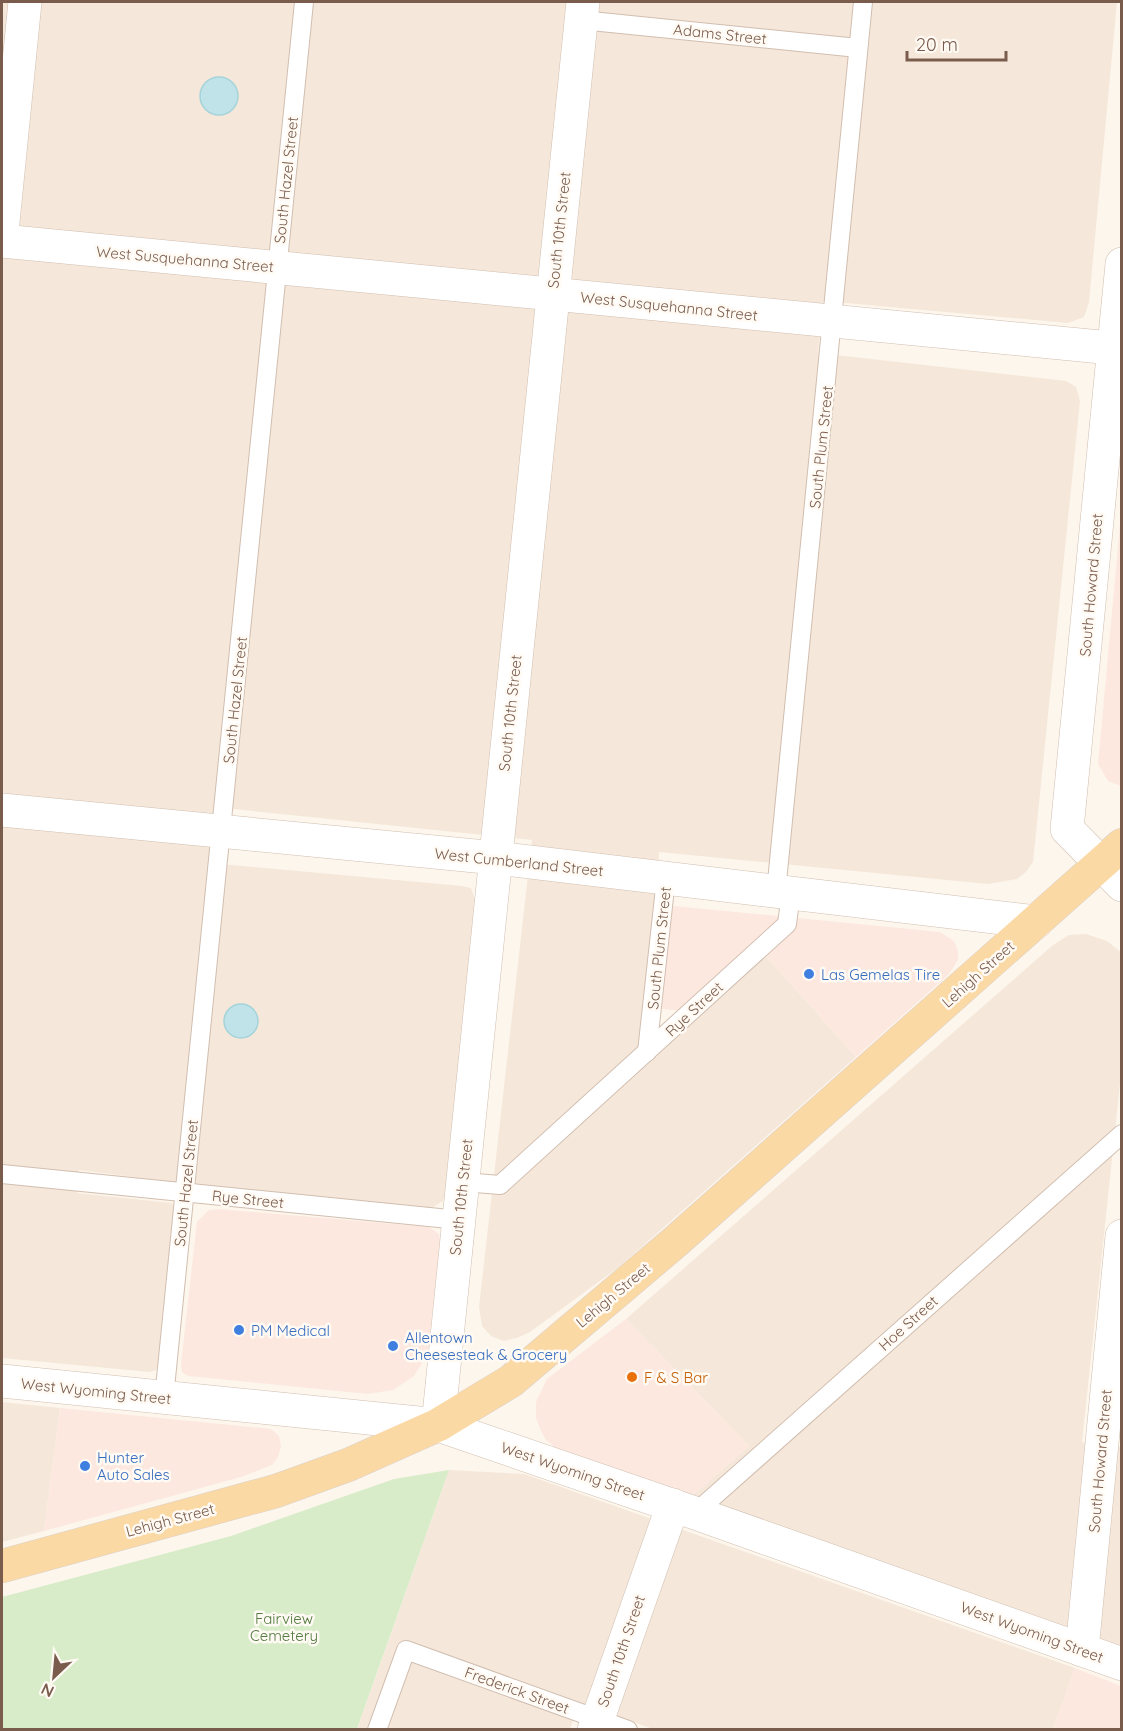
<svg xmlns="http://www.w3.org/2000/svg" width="1123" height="1731" font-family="Quicksand,sans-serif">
  <rect width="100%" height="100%" fill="#fdf6ec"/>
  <!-- residential -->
  <g fill="#f5e8da">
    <path d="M2,2H1117L1089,302L1084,317L1068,323L823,301L818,353L1066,381L1076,387L1080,401L1033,862L1026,872L1017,879L988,884L659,852L656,905L640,1028L678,1032L765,955L856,1057L619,1267L530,1332L517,1338L504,1341L491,1336L482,1326L479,1307L532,840L214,807L209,863L462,886L471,888L476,902L446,1194L443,1201L430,1209L212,1187L79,1170L77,1193L172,1203L175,1209L160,1358L156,1370L150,1372L2,1358Z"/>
    <path d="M1086,934L1107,941L1122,953L1121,1074L1082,1442L1121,1447V1647L693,1495L749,1446L626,1319L1053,945L1069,935Z"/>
    <path d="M2,1402L60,1408L44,1531L2,1542Z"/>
    <path d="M449,1470L524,1474L1075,1668L1053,1729H653L579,1703L570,1729L357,1730Z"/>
  </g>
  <!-- commercial -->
  <g fill="#fde8e0">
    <path d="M1121,514L1122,786H1121L1108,781L1098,764Z"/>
    <path d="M674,906L940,932L954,941L958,951V960L949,974L856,1057L765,955L683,1011L662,1009L668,918L670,909Z"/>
    <path d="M218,1209L429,1227L439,1234L440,1240L428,1353L414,1376L393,1390L368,1394L188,1376L182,1372L181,1364L197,1222L209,1210Z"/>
    <path d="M626,1319L749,1446L693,1495L556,1448L546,1440L541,1431L536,1418V1402L547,1379Z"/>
    <path d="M60,1408L271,1429L279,1436L281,1446L278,1457L272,1465L241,1477L44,1531Z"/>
    <path d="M1075,1668L1121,1686V1729H1053Z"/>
  </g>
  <!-- green -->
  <path fill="#d8ecc9" d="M449,1470L357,1729H2V1597L231,1536L394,1479Z"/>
  <!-- water -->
  <g fill="#bfe3e8" stroke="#a5d3da" stroke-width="1.5">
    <circle cx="219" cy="96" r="19"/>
    <circle cx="241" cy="1021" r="17"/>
  </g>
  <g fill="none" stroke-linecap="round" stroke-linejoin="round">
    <!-- lane casing -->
    <g stroke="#d1beb0" stroke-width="20">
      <g id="lane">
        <path d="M581,20L858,48"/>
        <path d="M776,892L863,2"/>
        <path d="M647,1052L666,879"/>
        <path d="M2,1174L459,1220"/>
        <path d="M463,1182L500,1185L787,924L791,894"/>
        <path d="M164,1398L304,2"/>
        <path d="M695,1513L1122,1134"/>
        <path d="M377,1730L406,1650L628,1730"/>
      </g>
    </g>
    <!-- street casing -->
    <g stroke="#d1beb0" stroke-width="34">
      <g id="street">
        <path d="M2,232L25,2"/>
        <path d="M2,241L1122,349"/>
        <path d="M1122,264L1067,829L1122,885"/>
        <path d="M2,810L496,858L1036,922"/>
        <path d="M2,1381L438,1425L695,1513L1122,1664"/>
        <path d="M438,1425L583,2"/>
        <path d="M1082,1650L1122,1236"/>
        <path d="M594,1730L673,1505"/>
      </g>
    </g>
    <!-- primary casing -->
    <g stroke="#dad1cd" stroke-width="34">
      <path id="primary" d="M2,1566L276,1491L348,1465L438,1425L511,1381L675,1242L1122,845"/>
    </g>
    <!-- lane -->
    <use href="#lane" stroke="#fff" stroke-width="18"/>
    <!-- street -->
    <use href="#street" stroke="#fff" stroke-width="33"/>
    <!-- primary -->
    <use href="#primary" stroke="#fbd9a5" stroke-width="33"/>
  </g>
  <!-- markers -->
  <g fill="#3f7fe0" stroke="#fffaf3" stroke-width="2">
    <circle cx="809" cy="974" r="6"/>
    <circle cx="239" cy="1330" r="6"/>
    <circle cx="393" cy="1346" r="6"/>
    <circle cx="85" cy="1466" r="6"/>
  </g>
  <circle fill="#e8710a" stroke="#fffaf3" stroke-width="2" cx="632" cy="1377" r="6"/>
  <g text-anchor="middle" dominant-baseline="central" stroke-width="5" stroke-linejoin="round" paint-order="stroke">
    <!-- street labels -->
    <g font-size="15" fill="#7a5c4d" stroke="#fffaf3">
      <text transform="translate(720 34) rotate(6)">Adams Street</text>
      <text transform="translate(286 180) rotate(-84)">South Hazel Street</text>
      <text transform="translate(559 230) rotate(-84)">South 10th Street</text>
      <text transform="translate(185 259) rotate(5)">West Susquehanna Street</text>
      <text transform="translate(669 306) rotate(6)">West Susquehanna Street</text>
      <text transform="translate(821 447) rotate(-84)">South Plum Street</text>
      <text transform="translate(1091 585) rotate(-85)">South Howard Street</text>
      <text transform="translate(235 700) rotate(-84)">South Hazel Street</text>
      <text transform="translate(510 713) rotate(-84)">South 10th Street</text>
      <text transform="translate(519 862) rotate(6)">West Cumberland Street</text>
      <text transform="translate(659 948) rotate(-84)">South Plum Street</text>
      <text transform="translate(978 974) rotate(-42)">Lehigh Street</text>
      <text transform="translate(694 1009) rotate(-43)">Rye Street</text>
      <text transform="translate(186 1183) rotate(-84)">South Hazel Street</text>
      <text transform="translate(461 1197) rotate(-84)">South 10th Street</text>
      <text transform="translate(248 1199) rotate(6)">Rye Street</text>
      <text transform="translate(613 1295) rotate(-40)">Lehigh Street</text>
      <text transform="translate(908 1323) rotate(-42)">Hoe Street</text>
      <text transform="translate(96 1391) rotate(6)">West Wyoming Street</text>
      <text transform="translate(1100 1461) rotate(-85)">South Howard Street</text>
      <text transform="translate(573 1471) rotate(19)">West Wyoming Street</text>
      <text transform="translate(170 1520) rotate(-15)">Lehigh Street</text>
      <text transform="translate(1032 1632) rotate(20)">West Wyoming Street</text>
      <text transform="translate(621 1651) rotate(-71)">South 10th Street</text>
      <text transform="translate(517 1690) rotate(20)">Frederick Street</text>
    </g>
    <!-- shop labels -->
    <g font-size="15" fill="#366cbe" stroke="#fffaf3" text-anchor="start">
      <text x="821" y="974">Las Gemelas Tire</text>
      <text x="251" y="1330">PM Medical</text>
      <text x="405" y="1337">Allentown<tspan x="405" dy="17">Cheesesteak &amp; Grocery</tspan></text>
      <text x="97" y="1457">Hunter<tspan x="97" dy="17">Auto Sales</tspan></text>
    </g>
    <!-- food labels -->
    <g font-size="15" fill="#c56008" stroke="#fffaf3" text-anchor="start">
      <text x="644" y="1377">F &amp; S Bar</text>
    </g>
    <!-- park labels -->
    <g font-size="15" fill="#537a41" stroke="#fffaf3">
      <text x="284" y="1618">Fairview<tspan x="284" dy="17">Cemetery</tspan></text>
    </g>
  </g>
  <!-- border -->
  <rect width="1123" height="1731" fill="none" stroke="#7a5c4d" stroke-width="6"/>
  <!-- north arrow -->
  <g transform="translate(54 1677) rotate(206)" stroke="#fffaf3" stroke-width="4.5" paint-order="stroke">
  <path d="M0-4.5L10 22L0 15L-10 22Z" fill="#7a5c4d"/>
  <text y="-9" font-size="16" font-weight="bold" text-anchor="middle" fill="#7a5c4d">N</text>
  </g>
  <!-- scale -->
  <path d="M907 51v9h99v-9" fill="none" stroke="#7a5c4d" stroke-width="3"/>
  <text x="916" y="51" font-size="18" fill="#7a5c4d" stroke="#fffaf3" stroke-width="4.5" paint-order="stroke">20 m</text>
</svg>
